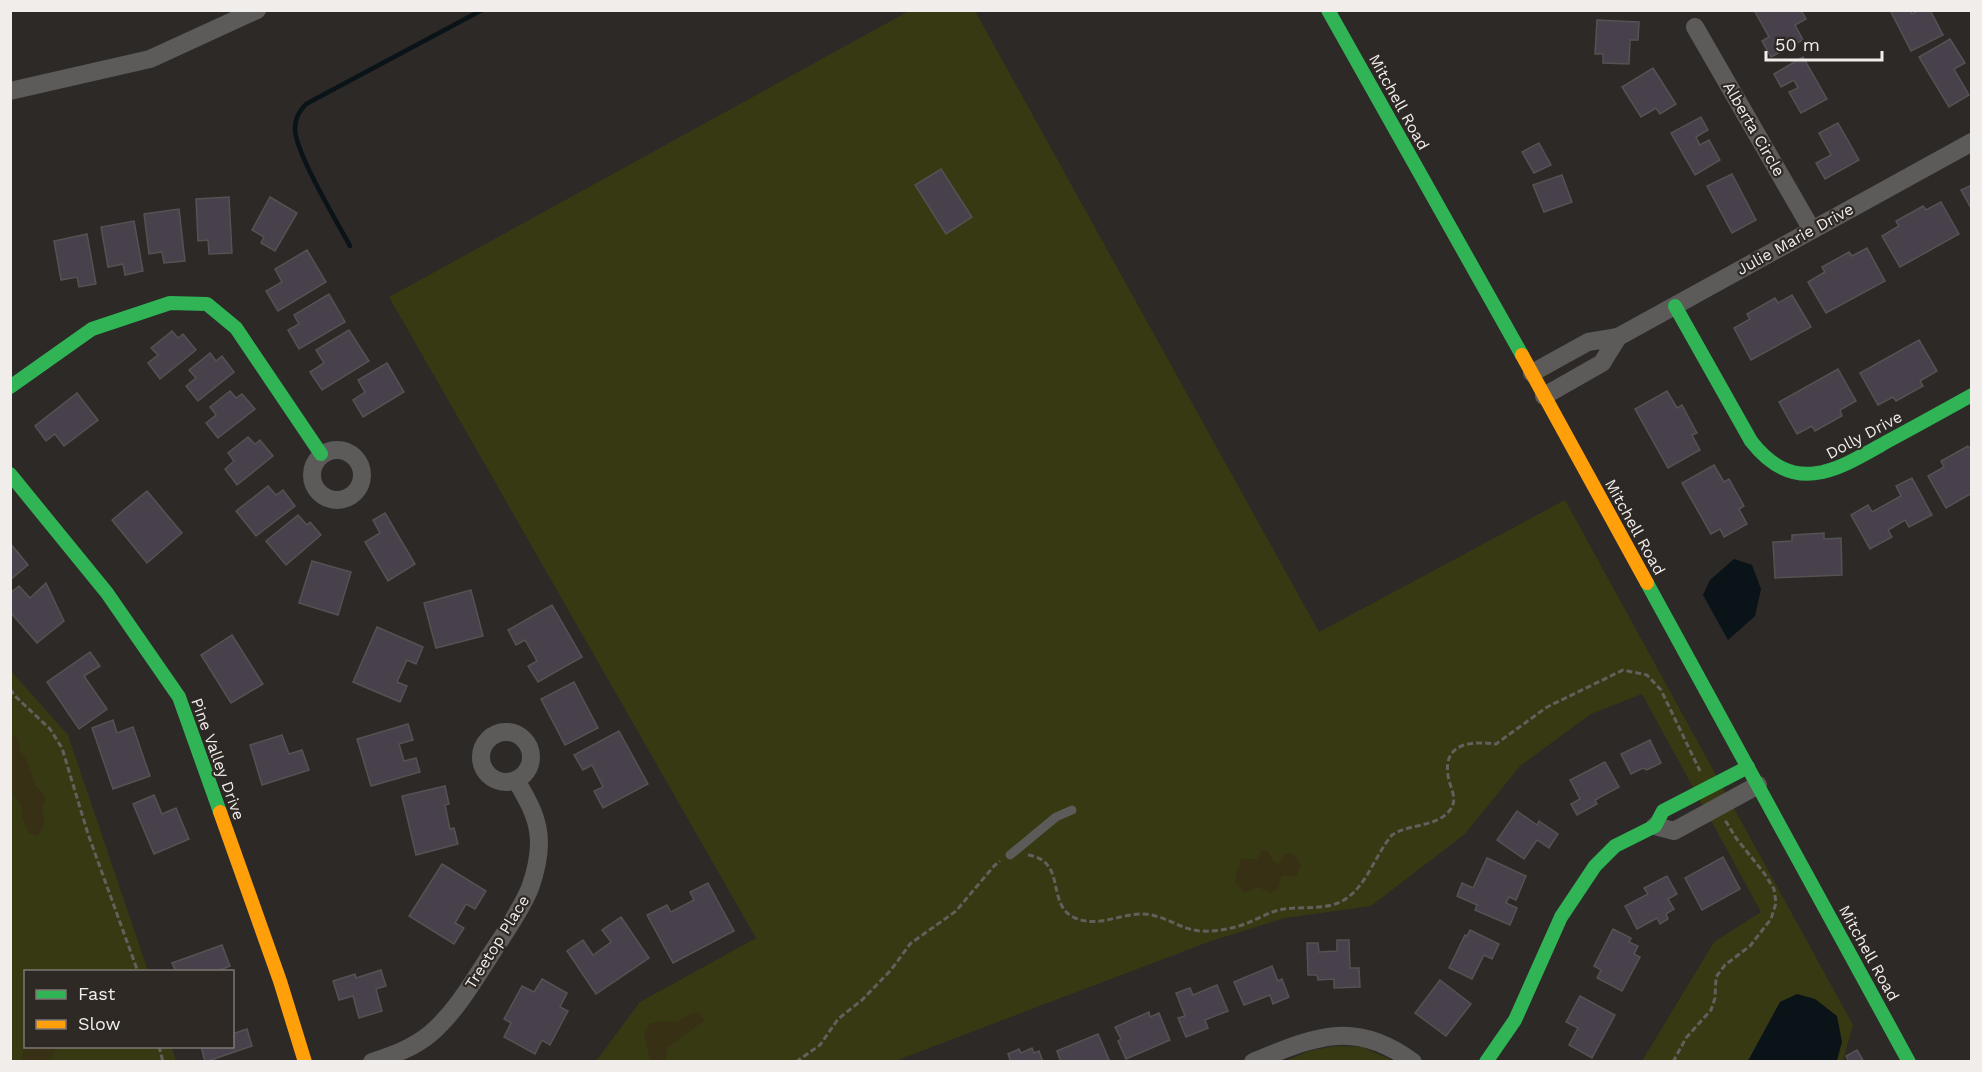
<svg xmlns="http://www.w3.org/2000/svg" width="1982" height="1072" font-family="'Work Sans',sans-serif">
  <rect width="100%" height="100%" fill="#2c2927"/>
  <!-- green -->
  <g fill="#373913">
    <path d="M909,11H975L1319,632L1565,500L1853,1025L1843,1061H1836L1837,1060L1780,1002L1748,1061H1642L1714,942L1761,912L1642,694L1591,714L1520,766L1465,834L1371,906L1285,918L1211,941L895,1061H596L640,1002L756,938L389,297Z"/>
    <path d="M10,670L68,735L148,971L26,972V1046L172,1047L176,1061H11Z"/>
    <path d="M1335,1046L1362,1047L1396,1062H1283L1309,1051Z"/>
  </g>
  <!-- sand -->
  <g fill="#383014">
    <path d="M14,735L19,742L20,751L27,760L35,785L44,794L45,800L42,810C46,819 45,830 36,836L29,833L22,817L21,805L11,791V736Z"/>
    <path d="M1262,850H1267L1275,863H1279L1285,854L1290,853L1295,855L1301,865L1297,875L1293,877L1285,875L1281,877L1278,888L1271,893L1258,887L1244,893L1235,881L1237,870L1242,859H1257Z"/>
    <path d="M697,1012L703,1017L704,1021L667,1048L666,1061H650L644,1034L649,1024L660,1021L677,1022L687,1015Z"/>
    <path d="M26,1046L56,1047L54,1055L47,1061H20Z"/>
  </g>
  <!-- water -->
  <g fill="#091318">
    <path d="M1734,559L1752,565L1761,589L1755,616L1728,640L1703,595L1710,580Z"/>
    <path d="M1797,994L1815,999L1837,1016L1842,1042L1837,1060L1748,1061L1780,1002Z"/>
  </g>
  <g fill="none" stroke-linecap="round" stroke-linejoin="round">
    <!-- stream -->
    <path stroke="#091318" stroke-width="4.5" d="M350,246C337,222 295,152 295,129C295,118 299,112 306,104L482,10"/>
  </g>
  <!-- building -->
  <g fill="#48414b" stroke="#545252" stroke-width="1.5">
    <path d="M1754,10H1801L1806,19L1795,25L1803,40L1771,57L1762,41L1769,37Z"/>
    <path d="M1890,10H1910L1912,14L1920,10H1930L1943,35L1911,51Z"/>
    <path d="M1597,20L1639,22L1638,40H1630L1629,64L1603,63V54H1595Z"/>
    <path d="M1950,39L1965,63L1954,69L1969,95L1949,107L1919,57Z"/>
    <path d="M1803,57L1827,99L1801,113L1789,92L1798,88L1794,80L1781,87L1774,74Z"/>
    <path d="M1653,68L1676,104L1660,114L1656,108L1641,117L1622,87Z"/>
    <path d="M1701,117L1708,130L1696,137L1700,145L1709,140L1720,160L1695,175L1671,133Z"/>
    <path d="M1838,123L1859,160L1825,179L1816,163L1831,155L1819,133Z"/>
    <path d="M1539,143L1551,165L1534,173L1522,152Z"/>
    <path d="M941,169L972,217L946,234L915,185Z"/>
    <path d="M1732,174L1756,220L1732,233L1707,186Z"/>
    <path d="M1562,175L1572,202L1544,212L1533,185Z"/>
    <path d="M1972,185V210L1961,190Z"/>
    <path d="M229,197L232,253L209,254L208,240L198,241L196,199Z"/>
    <path d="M270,197L297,213L275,251L261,243L264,237L252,230Z"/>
    <path d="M1941,202L1959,234L1900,267L1882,236L1899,226L1896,221L1923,206L1926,210Z"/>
    <path d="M179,209L185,261L164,263L162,252L149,254L144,214Z"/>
    <path d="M134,221L143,271L125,275L123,264L108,267L101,227Z"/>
    <path d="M87,234L96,284L79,287L77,277L61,280L54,241Z"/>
    <path d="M1867,248L1885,281L1826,313L1808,282L1825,272L1822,267L1849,252L1852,256Z"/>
    <path d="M307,250L326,282L278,311L266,291L282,282L275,269Z"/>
    <path d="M329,294L345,322L299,349L288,330L299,324L294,315Z"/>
    <path d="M1792,295L1811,327L1751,360L1734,328L1750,319L1747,314L1775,298L1778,303Z"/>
    <path d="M349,330L369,361L322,390L310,372L324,363L316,350Z"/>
    <path d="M172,331L178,338L183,334L196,350L160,379L148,363L158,355L151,348Z"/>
    <path d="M1919,340L1937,371L1920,381L1923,386L1896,401L1893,397L1878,405L1860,373Z"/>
    <path d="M210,353L216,361L222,356L234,372L198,401L186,386L196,378L189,370Z"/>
    <path d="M387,363L404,392L363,417L353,400L365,392L358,380Z"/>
    <path d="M1838,369L1856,401L1840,410L1842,416L1815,431L1812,426L1797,434L1779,402Z"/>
    <path d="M230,391L236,398L242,394L255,409L218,438L206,423L216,415L210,407Z"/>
    <path d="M1667,391L1677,408L1682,405L1697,433L1692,435L1700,450L1668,468L1635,409Z"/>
    <path d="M77,393L98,420L64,446L55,434L46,441L35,426Z"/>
    <path d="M248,437L255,444L260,440L273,456L237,485L225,469L234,461L228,453Z"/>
    <path d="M1968,446L1972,450V493L1946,508L1928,476L1944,467L1941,461Z"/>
    <path d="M1714,465L1724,482L1729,479L1744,506L1739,509L1747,524L1724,537L1720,529L1711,534L1682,483Z"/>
    <path d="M1912,478L1932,515L1909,527L1905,520L1888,530L1892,537L1870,549L1851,515L1868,505L1872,512L1901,496L1896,486Z"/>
    <path d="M268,486L276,495L283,490L295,506L256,536L236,511Z"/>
    <path d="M147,491L182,533L147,563L112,520Z"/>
    <path d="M385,513L415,564L388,581L365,542L380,533L373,520Z"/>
    <path d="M298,515L307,525L310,522L321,535L286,565L266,541Z"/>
    <path d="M1824,533V539L1841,538L1842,575L1775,578L1773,542L1792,541V535Z"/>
    <path d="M10,543L28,565L10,580Z"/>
    <path d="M312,561L351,572L338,615L299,603Z"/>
    <path d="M46,583L64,621L37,643L10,612V593L19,586L30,598Z"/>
    <path d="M471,590L483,636L436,648L424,603Z"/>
    <path d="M552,605L582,657L538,682L528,666L537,661L525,640L516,645L508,630Z"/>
    <path d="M377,627L423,647L416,664L407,660L397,682L407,686L400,702L353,682Z"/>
    <path d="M232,635L263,684L231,703L201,655Z"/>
    <path d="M90,652L100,666L84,676L107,709L79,729L47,682Z"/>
    <path d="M574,682L598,728L565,745L541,699Z"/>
    <path d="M113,720L117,733L133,727L150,776L113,789L92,728Z"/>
    <path d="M408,724L413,740L399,744L404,761L416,758L420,772L371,786L357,739Z"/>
    <path d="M619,731L648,784L603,808L594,791L603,787L592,765L583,770L574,755Z"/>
    <path d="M282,735L289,754L302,750L309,770L262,785L250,745Z"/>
    <path d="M1650,740L1661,763L1647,770L1643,768L1631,774L1621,754Z"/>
    <path d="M1605,762L1619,787L1595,800L1597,804L1577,815L1571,804L1580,799L1570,780Z"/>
    <path d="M445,786L449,804L445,805L450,829L454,828L458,844L416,855L402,796Z"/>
    <path d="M154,795L162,814L176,808L189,839L154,854L133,804Z"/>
    <path d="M1517,811L1537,825L1539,821L1558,834L1549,848L1537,840L1524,859L1497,840Z"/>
    <path d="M1723,857L1740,889L1702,910L1685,878Z"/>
    <path d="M1487,858L1526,876L1516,900L1509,897L1506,903L1517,908L1510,925L1475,910L1477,905L1457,896L1462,883L1473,888Z"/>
    <path d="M442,864L486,891L475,909L466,904L455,923L464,928L454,944L409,916Z"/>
    <path d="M1667,876L1677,894L1668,899L1674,909L1666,914L1668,919L1660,924L1657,918L1637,929L1625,906L1648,894L1644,888Z"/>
    <path d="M708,883L734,931L673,963L647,915L667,905L671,912L694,900L690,892Z"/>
    <path d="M621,917L649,958L596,994L567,951L583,940L593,955L611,942L602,930Z"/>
    <path d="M1613,929L1631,938L1629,942L1638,946L1634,954L1640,957L1622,991L1597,978L1601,970L1594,966Z"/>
    <path d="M1470,930L1499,944L1492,959L1484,955L1472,979L1449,968L1465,935L1467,936Z"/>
    <path d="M1337,940H1349L1350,968H1359L1360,987L1334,988V979L1318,980L1317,975H1308L1307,943H1318L1319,952L1337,951Z"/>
    <path d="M222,945L230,966L215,972H176L172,963Z"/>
    <path d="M1272,966L1278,981L1282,979L1289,997L1273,1004L1270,995L1244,1005L1234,982Z"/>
    <path d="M381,970L386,986L376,989L382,1011L359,1018L353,996L339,1000L333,981L355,974L356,978Z"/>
    <path d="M542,979L567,993L560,1007L568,1011L550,1045L542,1040L535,1054L504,1037L511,1023L504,1019L522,986L534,992Z"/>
    <path d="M1440,980L1471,1004L1446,1036L1415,1013Z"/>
    <path d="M1217,985L1228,1011L1205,1020L1208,1028L1186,1037L1178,1018L1185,1016L1176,993L1190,988L1193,995Z"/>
    <path d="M1580,996L1615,1015L1592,1058L1569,1045L1578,1028L1566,1022Z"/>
    <path d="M1149,1012L1150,1017L1159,1013L1170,1040L1126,1059L1118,1041L1121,1039L1115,1027Z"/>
    <path d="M247,1029L252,1046L205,1062L201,1046H232V1034Z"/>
    <path d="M1098,1034L1110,1062H1061L1057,1051Z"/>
    <path d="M1032,1048L1034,1053L1039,1051L1043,1062H1011L1008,1054L1019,1049L1021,1053Z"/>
    <path d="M1857,1050L1864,1062H1849L1846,1056Z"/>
  </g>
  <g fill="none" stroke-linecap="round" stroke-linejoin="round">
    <!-- path -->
    <g stroke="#625f5d" stroke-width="3" stroke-dasharray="6 3" stroke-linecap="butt">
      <path d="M10,689L16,697L50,729L62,748L88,834L138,972"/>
      <path d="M1028,855C1067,861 1046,903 1073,917C1097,929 1120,913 1144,914C1165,915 1181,930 1201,931C1217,932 1236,928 1250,922C1261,917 1272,911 1284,909C1305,906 1329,911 1347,898C1368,883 1375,855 1392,835C1410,823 1436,828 1450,810C1459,798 1449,787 1448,775C1443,742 1473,741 1496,744L1547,707L1623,670L1647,675L1661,690L1700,771"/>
      <path d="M159,1046L163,1062"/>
      <path d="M796,1062L820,1045L838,1019L862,1000L891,970L910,944L956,911L994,866L1000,861"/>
      <path d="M1673,1062L1686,1038L1711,1010L1715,998L1716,977L1725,965L1750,946L1771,919L1776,903L1774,889L1764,873L1736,838L1725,820"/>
    </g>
    <!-- lane -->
    <path stroke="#5d5b5a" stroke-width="9" d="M1010,855L1056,817L1072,810"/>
    <!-- street -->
    <g stroke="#5d5b5a" stroke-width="18">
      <path d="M1695,27L1812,230"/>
      <path d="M10,91L150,59L257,10"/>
      <path d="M1618,337L1972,142"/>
      <path d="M1532,373L1588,342L1618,337L1602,363L1544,396"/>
      <circle cx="337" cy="475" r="25"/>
      <circle cx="506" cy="757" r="25"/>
      <path d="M1655,826L1674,831L1758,785"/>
      <path d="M372,1062C393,1055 413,1048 430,1034C456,1012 474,980 493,951C506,931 521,910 530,888C535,874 539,858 539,843C539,818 528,801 516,780"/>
      <path d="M1253,1062C1314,1037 1354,1018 1413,1062"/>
    </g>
    <!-- fast -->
    <g stroke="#30b455" stroke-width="14">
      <path d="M1328,10L1522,355"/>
      <path d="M1675,306L1751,441C1796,499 1840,468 1890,440C1918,425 1945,410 1972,395"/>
      <path d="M10,387L92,329L170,303L207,304L236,328L321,454"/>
      <path d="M10,474L107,593L179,697L220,812"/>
      <path d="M1647,583L1909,1062"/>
      <path d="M1486,1062L1515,1020L1561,917L1595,866L1615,846L1655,826L1663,811L1748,767"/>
    </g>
    <!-- slow -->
    <g stroke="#ff9f0a" stroke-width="14">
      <path d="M1522,355L1647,583"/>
      <path d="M220,812L280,981L305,1062"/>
    </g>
  </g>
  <g text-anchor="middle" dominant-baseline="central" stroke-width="4.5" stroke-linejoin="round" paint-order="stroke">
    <!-- street labels -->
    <g font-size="16" fill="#f0edea" stroke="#2e2925">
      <text transform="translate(1399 102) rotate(61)">Mitchell Road</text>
      <text transform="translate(1754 129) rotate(60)">Alberta Circle</text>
      <text transform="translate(1795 239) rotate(-29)">Julie Marie Drive</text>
      <text transform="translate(1864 435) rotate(-28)">Dolly Drive</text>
      <text transform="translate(1635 527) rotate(61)">Mitchell Road</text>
      <text transform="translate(218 759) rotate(70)">Pine Valley Drive</text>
      <text transform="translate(497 942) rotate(-58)">Treetop Place</text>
      <text transform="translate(1869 953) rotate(61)">Mitchell Road</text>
    </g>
  </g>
  <!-- border -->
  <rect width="1982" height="1072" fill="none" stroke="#f0edea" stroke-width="24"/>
  <!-- legend -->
  <rect x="24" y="970" width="210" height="78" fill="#2e2925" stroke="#7c7774" stroke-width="1.5"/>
  <rect x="36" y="990" width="30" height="9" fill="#30b455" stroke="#7c7774" stroke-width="1.5"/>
  <text x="78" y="1000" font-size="18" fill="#f0edea">Fast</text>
  <rect x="36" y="1020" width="30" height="9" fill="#ff9f0a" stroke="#7c7774" stroke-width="1.5"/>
  <text x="78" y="1030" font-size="18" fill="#f0edea">Slow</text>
  <!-- scale -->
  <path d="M1766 51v9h116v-9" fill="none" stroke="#f0edea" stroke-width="3"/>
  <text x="1775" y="51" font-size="18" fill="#f0edea" stroke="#2e2925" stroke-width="4.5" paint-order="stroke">50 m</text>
</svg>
